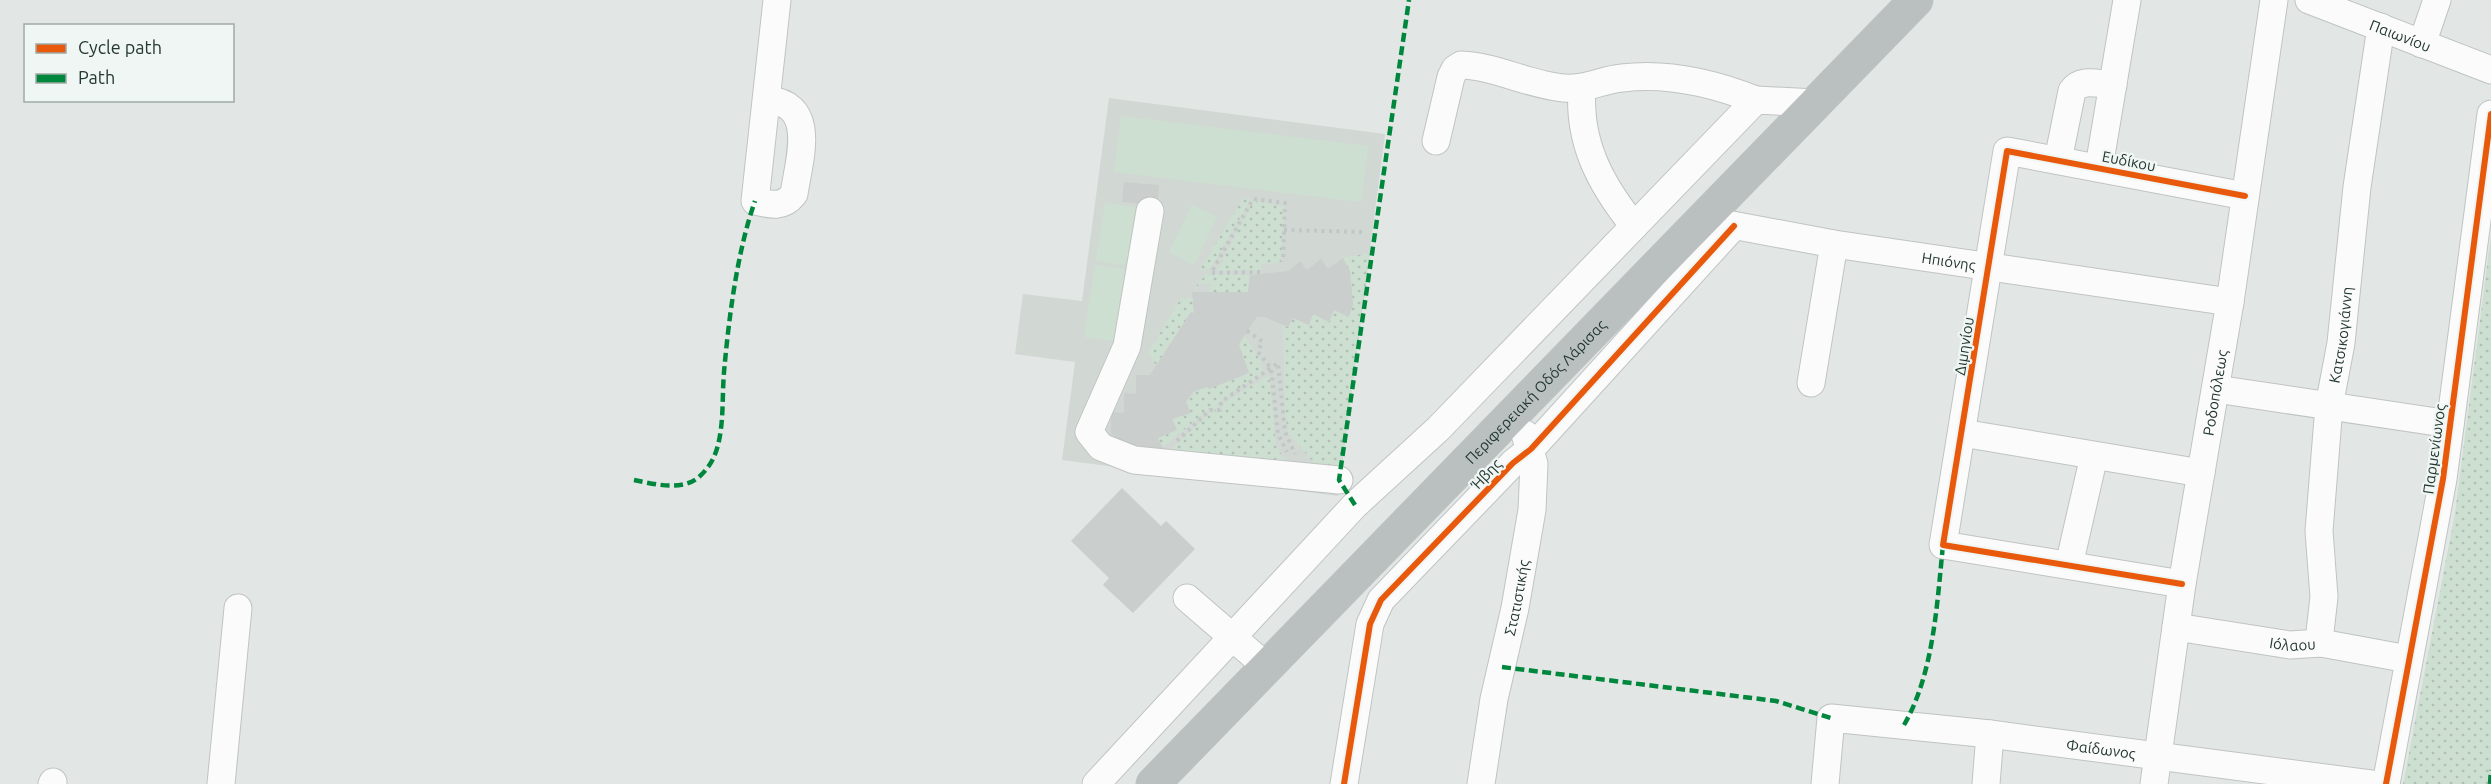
<svg xmlns="http://www.w3.org/2000/svg" width="2491" height="784" font-family="Ubuntu,sans-serif">
  <defs>
    <pattern id="grass-dots" width="8" height="8" patternUnits="userSpaceOnUse" patternTransform="scale(1.5)"><rect width="8" height="8" fill="#cddfd1"/><path d="M2 2h.1M6 6h.1" fill="none" stroke="#b0c0b4" stroke-width="1.8" stroke-linecap="round"/></pattern>
  </defs>
  <rect width="100%" height="100%" fill="#e2e7e5"/>
  <!-- built -->
  <path fill="#d1d8d4" d="M1109,98L1385,134L1338,496L1062,460L1075,362L1015,354L1023,294L1082,301Z"/>
  <!-- grass -->
  <g fill="url(#grass-dots)">
    <path d="M1243,198L1251,199L1211,268L1200,270Z"/>
    <path d="M1253,201L1284,206L1281,262L1262,264L1261,270L1217,271Z"/>
    <path d="M2491,235V784H2403L2455,513Z"/>
    <path d="M1370,253L1341,472L1321,471L1289,434L1285,416L1283,325L1288,327L1293,318L1313,314L1329,322L1334,310L1349,316C1355,297 1352,276 1343,258Z"/>
    <path d="M1206,274L1250,275L1248,292H1210V283L1199,284L1197,290L1195,288Z"/>
    <path d="M1181,298H1193L1194,313L1191,312L1156,365L1148,353Z"/>
    <path d="M1244,335L1260,360L1264,372L1220,401L1216,411L1209,409L1163,447L1158,438L1177,430L1172,419L1191,413L1186,402Z"/>
    <path d="M1269,375L1276,444L1288,467L1168,453L1210,412H1220L1222,404Z"/>
  </g>
  <!-- park -->
  <g fill="#cddfd1">
    <path d="M1121,116L1368,146L1361,202L1114,172Z"/>
    <path d="M1105,203L1140,208L1131,266L1096,261Z"/>
    <path d="M1192,205L1217,217L1194,265L1169,252Z"/>
    <path d="M1095,265L1131,270L1120,342L1084,337Z"/>
  </g>
  <!-- building -->
  <g fill="#cacecc">
    <path d="M1124,182L1159,185L1157,206L1122,202Z"/>
    <path d="M1343,258L1350,271L1353,304L1349,317L1334,310L1329,322L1313,314L1309,325L1293,318L1288,327L1265,317H1257L1239,344L1249,373L1209,389L1207,387L1193,392L1186,402L1191,413L1172,419L1177,430L1158,438L1164,451L1139,453L1111,434V412L1124,413V393L1136,394V375H1150L1191,312L1194,313L1192,292H1248L1250,275L1288,271L1300,261L1307,270L1321,259L1328,269Z"/>
    <path d="M1122,488L1161,526L1166,521L1195,549L1133,613L1103,585L1109,578L1071,541Z"/>
  </g>
  <g fill="none" stroke-linecap="round" stroke-linejoin="round">
    <!-- minor casing -->
    <g stroke="#bfc4c2" stroke-width="29">
      <g id="minor">
        <path id="s1" d="M2309,0L2491,70"/>
        <path d="M2422,44L2437,0"/>
        <path d="M1582,89C1578,143 1601,185 1634,226"/>
        <path d="M768,100C818,104 799,160 794,194C783,208 771,205 755,201L777,0"/>
        <path d="M1436,141L1451,77L1455,69L1461,65C1495,66 1529,85 1564,88C1585,90 1601,80 1622,78C1668,72 1713,83 1756,100"/>
        <path d="M2058,160L2072,91C2081,78 2098,84 2113,85"/>
        <path d="M2099,167L2127,0"/>
        <path d="M1150,211L1127,346L1089,432L1101,447L1134,460L1339,480"/>
        <path id="s2" d="M1716,222L1834,244L2230,302"/>
        <path d="M1811,383L1834,244"/>
        <path d="M2216,389L2450,424"/>
        <path d="M1962,433L2201,473"/>
        <path d="M2069,565L2094,456"/>
        <path d="M2182,584L1943,545L2007,151L2245,196"/>
        <path d="M1187,598L1267,667"/>
        <path id="s3" d="M2176,627L2290,645L2321,643L2408,659"/>
        <path id="s4" d="M2321,643L2320,632L2324,597L2319,531L2329,406L2341,343L2357,187L2381,27"/>
        <path d="M52,784L53,782"/>
        <path d="M221,784L238,608"/>
        <path d="M1096,784L1355,505L1438,429L1756,100L1815,103"/>
        <path d="M1344,784L1370,624L1381,600L1513,463L1531,449L1734,226"/>
        <path id="s5" d="M1481,784L1494,699L1515,608L1532,510L1534,464L1525,434"/>
        <path id="s6" d="M1825,784L1831,718L1990,734L2371,784"/>
        <path d="M1986,784L1990,734"/>
        <path id="s7" d="M2154,784L2182,584L2230,302L2274,0"/>
        <path d="M2386,784L2443,479L2491,114"/>
      </g>
    </g>
    <!-- highway casing -->
    <g stroke="#bcc3c1" stroke-width="35">
      <g id="highway">
        <path id="s8" d="M1153,784L1916,0"/>
      </g>
    </g>
    <!-- path -->
    <g stroke="#c0c7c5" stroke-width="4" stroke-dasharray="3 4.5" stroke-linecap="butt">
      <path d="M1284,230L1365,232"/>
      <path d="M1260,272L1211,273L1253,199L1285,203L1283,262"/>
      <path d="M1247,331L1262,341L1258,352L1271,368L1278,434L1287,452"/>
      <path d="M1177,441L1210,410H1220L1221,402L1278,363L1285,432L1295,454"/>
    </g>
    <!-- minor -->
    <use href="#minor" stroke="#fbfbfb" stroke-width="27"/>
    <!-- highway -->
    <use href="#highway" stroke="#bac0bf" stroke-width="33"/>
    <!-- quiet -->
    <g stroke="#00873e" stroke-width="4.5" stroke-dasharray="9 4.5" stroke-linecap="butt">
      <path d="M634,480C654,484 683,492 700,476C709,468 715,457 718,445C724,421 722,396 724,372C729,317 737,252 755,201"/>
      <path d="M1355,505L1339,480L1409,0"/>
      <path d="M1502,667L1776,701L1831,718"/>
      <path d="M1904,725C1934,673 1937,603 1943,545"/>
      <path d="M2490,784L2491,770"/>
    </g>
    <!-- cycleway casing -->
    <g stroke="#f0f6f3" stroke-width="10">
      <g id="cycleway">
        <path d="M2182,584L1943,545L2007,151L2245,196"/>
        <path d="M1344,784L1370,624L1381,600L1513,463L1531,449L1734,226"/>
        <path d="M2386,784L2443,479L2491,114"/>
      </g>
    </g>
    <!-- cycleway -->
    <use href="#cycleway" stroke="#e8590c" stroke-width="6"/>
  </g>
  <g text-anchor="middle" dominant-baseline="central" stroke-width="4.5" stroke-linejoin="round" paint-order="stroke">
    <!-- street labels -->
    <g font-size="15" fill="#233831" stroke="#f0f6f3">
      <text stroke="none"><textPath href="#s1" startOffset="98">Παιωνίου</textPath></text>
      <text transform="translate(2129 161) rotate(11)">Ευδίκου</text>
      <text stroke="none"><textPath href="#s2" startOffset="236">Ηπιόνης</textPath></text>
      <text stroke="none"><textPath href="#s4" startOffset="310">Κατσικογιάννη</textPath></text>
      <text transform="translate(1964 346) rotate(-81)">Διμηνίου</text>
      <text stroke="none"><textPath href="#s8" startOffset="548">Περιφερειακή Οδός Λάρισας</textPath></text>
      <text stroke="none"><textPath href="#s7" startOffset="396">Ροδοπόλεως</textPath></text>
      <text transform="translate(2434 449) rotate(-82)">Παρμενίωνος</text>
      <text transform="translate(1486 474) rotate(-46)">Ήβης</text>
      <text stroke="none"><textPath href="#s5" startOffset="190">Στατιστικής</textPath></text>
      <text stroke="none"><textPath href="#s3" startOffset="118">Ιόλαου</textPath></text>
      <text stroke="none"><textPath href="#s6" startOffset="338">Φαίδωνος</textPath></text>
    </g>
  </g>
  <!-- legend -->
  <rect x="24" y="24" width="210" height="78" fill="#f0f6f3" stroke="#9eaaa5" stroke-width="1.5"/>
  <rect x="36" y="44" width="30" height="9" fill="#e8590c" stroke="#9eaaa5" stroke-width="1.5"/>
  <text x="78" y="54" font-size="18" fill="#233831">Cycle path</text>
  <rect x="36" y="74" width="30" height="9" fill="#00873e" stroke="#9eaaa5" stroke-width="1.5"/>
  <text x="78" y="84" font-size="18" fill="#233831">Path</text>
</svg>
